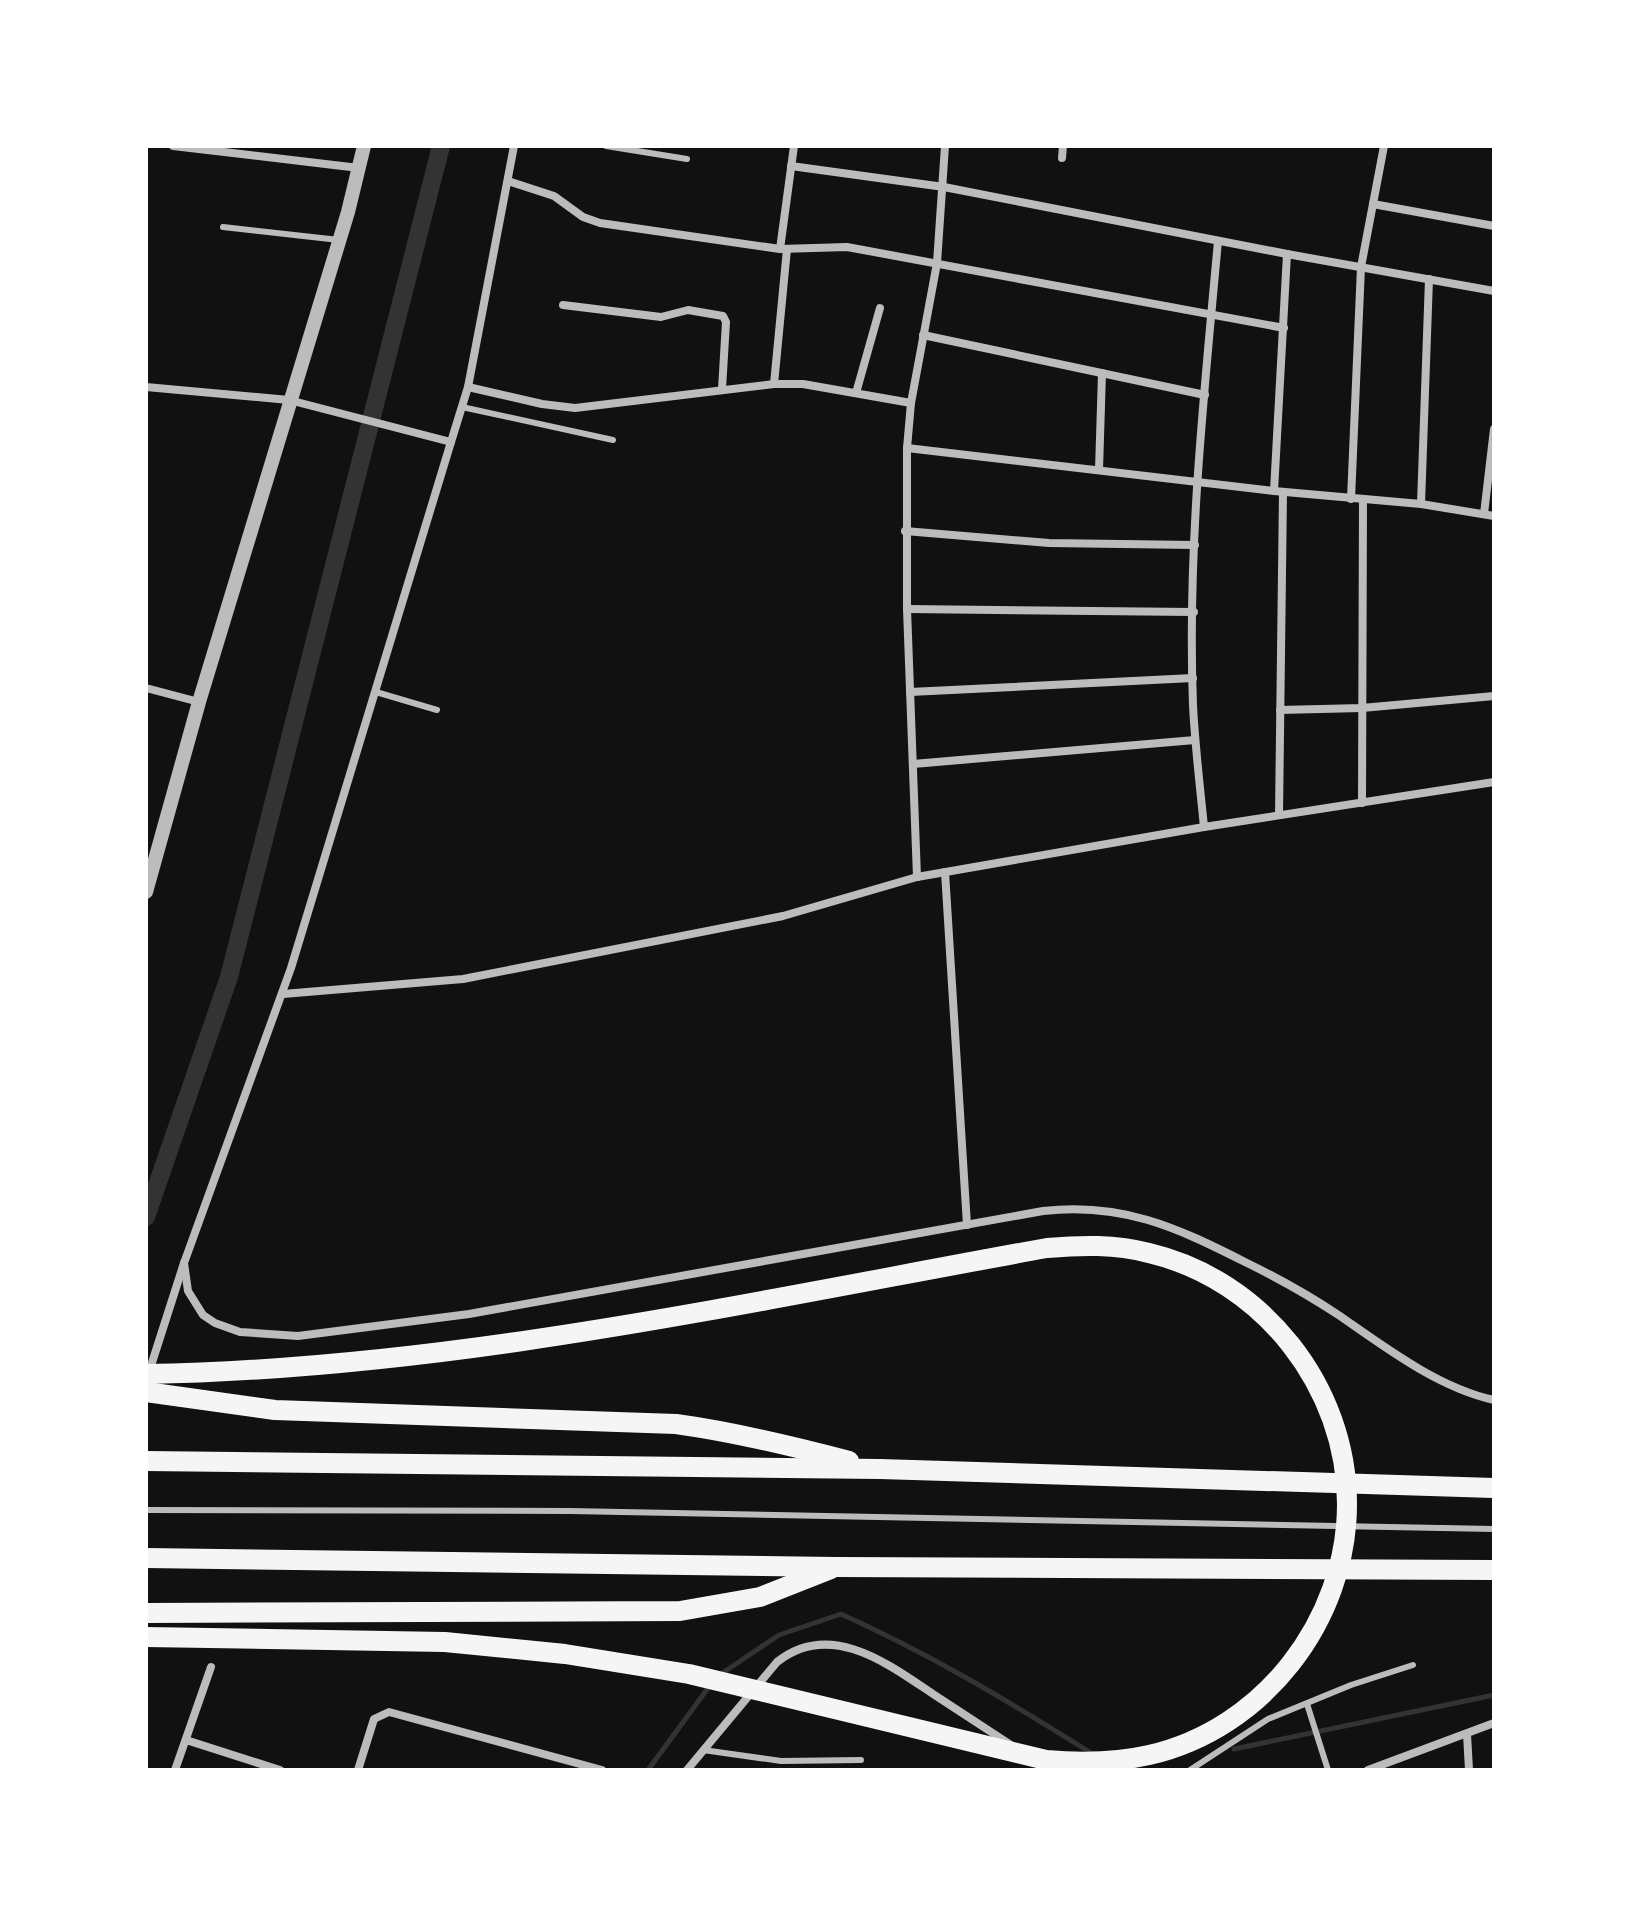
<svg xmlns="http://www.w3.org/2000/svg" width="1640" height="1916" font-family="Lato,sans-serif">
  <rect width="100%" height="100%" fill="#111"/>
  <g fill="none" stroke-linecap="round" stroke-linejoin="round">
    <!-- stream -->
    <g stroke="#333" stroke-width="5">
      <path d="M721,1674L779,1635L841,1614C928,1653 1010,1702 1091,1753"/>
      <path d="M1234,1749L1494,1695"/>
      <path d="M648,1770L711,1684"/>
    </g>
    <!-- canal -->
    <path stroke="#333" stroke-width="18" d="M146,1217L229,977L441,146"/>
    <!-- service -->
    <g stroke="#bcbcbc" stroke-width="6">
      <path d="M606,146L687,159"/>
      <path d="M223,227L339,240"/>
      <path d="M462,407L613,440"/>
      <path d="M376,692L437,710"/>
      <path d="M146,1510L570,1511L1494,1529"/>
      <path d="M1307,1704L1328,1770"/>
      <path d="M703,1750L781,1761L861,1760"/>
      <path d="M1190,1770L1268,1719L1351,1685L1413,1665"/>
    </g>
    <!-- minor -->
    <g stroke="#bcbcbc" stroke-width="8">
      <path d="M173,146L359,168"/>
      <path d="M1062,158L1063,146"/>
      <path d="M791,166L944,187L1287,254L1494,291"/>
      <path d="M508,181L554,196L583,217L600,223L780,249L847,247L1284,328"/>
      <path d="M1373,204L1494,226"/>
      <path d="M780,249L794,146"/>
      <path d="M563,305L661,317L688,310L723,316L726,322L722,389"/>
      <path d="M923,335L1205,395"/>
      <path d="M774,384L787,249"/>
      <path d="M146,387L289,400L451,442"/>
      <path d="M468,387L542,404L575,408L774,384H803L911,403"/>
      <path d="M856,393L880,308"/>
      <path d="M907,448L1274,491L1421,504L1494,516"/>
      <path d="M1099,470L1102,373"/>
      <path d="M1274,491L1287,254"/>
      <path d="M1351,499L1361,267L1384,146"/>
      <path d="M1421,504L1429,279"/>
      <path d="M1484,514L1494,429"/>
      <path d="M905,531L1049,543L1195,545"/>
      <path d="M907,609L1194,612"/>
      <path d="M146,688L199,702"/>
      <path d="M910,692L1193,678"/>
      <path d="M1280,710L1362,708L1494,696"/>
      <path d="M913,764L1195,740"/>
      <path d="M1362,803L1363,499"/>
      <path d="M1279,815L1283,492"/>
      <path d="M1204,827C1200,786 1195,746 1193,705C1187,550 1204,395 1218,241"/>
      <path d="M945,872L967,1225"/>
      <path d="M917,877L907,609V448L911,403L937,263L945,146"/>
      <path d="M283,994L463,979L783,916L917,877L1204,827L1494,782"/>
      <path d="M184,1263L188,1291L203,1315L215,1323L240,1332L298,1336L469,1314L1043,1211C1122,1202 1176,1227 1245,1262C1278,1278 1310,1296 1340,1316C1386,1348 1439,1388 1494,1400"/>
      <path d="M149,1372L184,1263L291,968L451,442L468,387L514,146"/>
      <path d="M1467,1734L1469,1770"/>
      <path d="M186,1740L280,1770"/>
      <path d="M175,1770L211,1667"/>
      <path d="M358,1770L374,1719L389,1712L602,1770"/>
      <path d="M687,1770L777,1662C830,1620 887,1663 933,1694C959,1711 985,1728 1011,1745"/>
      <path d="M1368,1770L1494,1723"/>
    </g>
    <!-- tertiary -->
    <path stroke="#bcbcbc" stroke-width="14" d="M146,892L199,702L348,212L364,146"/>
    <!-- motorway -->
    <g stroke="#f5f5f5" stroke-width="20">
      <path d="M146,1374C450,1369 748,1302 1047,1248C1081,1245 1115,1244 1149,1253C1263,1280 1347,1387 1347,1504C1347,1621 1263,1729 1149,1755C1114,1763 1081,1763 1046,1760L689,1674L565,1654L445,1642L146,1637"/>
      <path d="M146,1392L275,1410L676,1424C735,1432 792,1446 849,1461"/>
      <path d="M146,1461L880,1469L1494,1488"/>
      <path d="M146,1558L836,1567L1494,1570"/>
      <path d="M146,1613L680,1611L760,1597L831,1569"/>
    </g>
  </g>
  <!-- border -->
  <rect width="1640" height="1916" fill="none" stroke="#ffffff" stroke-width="296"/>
</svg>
